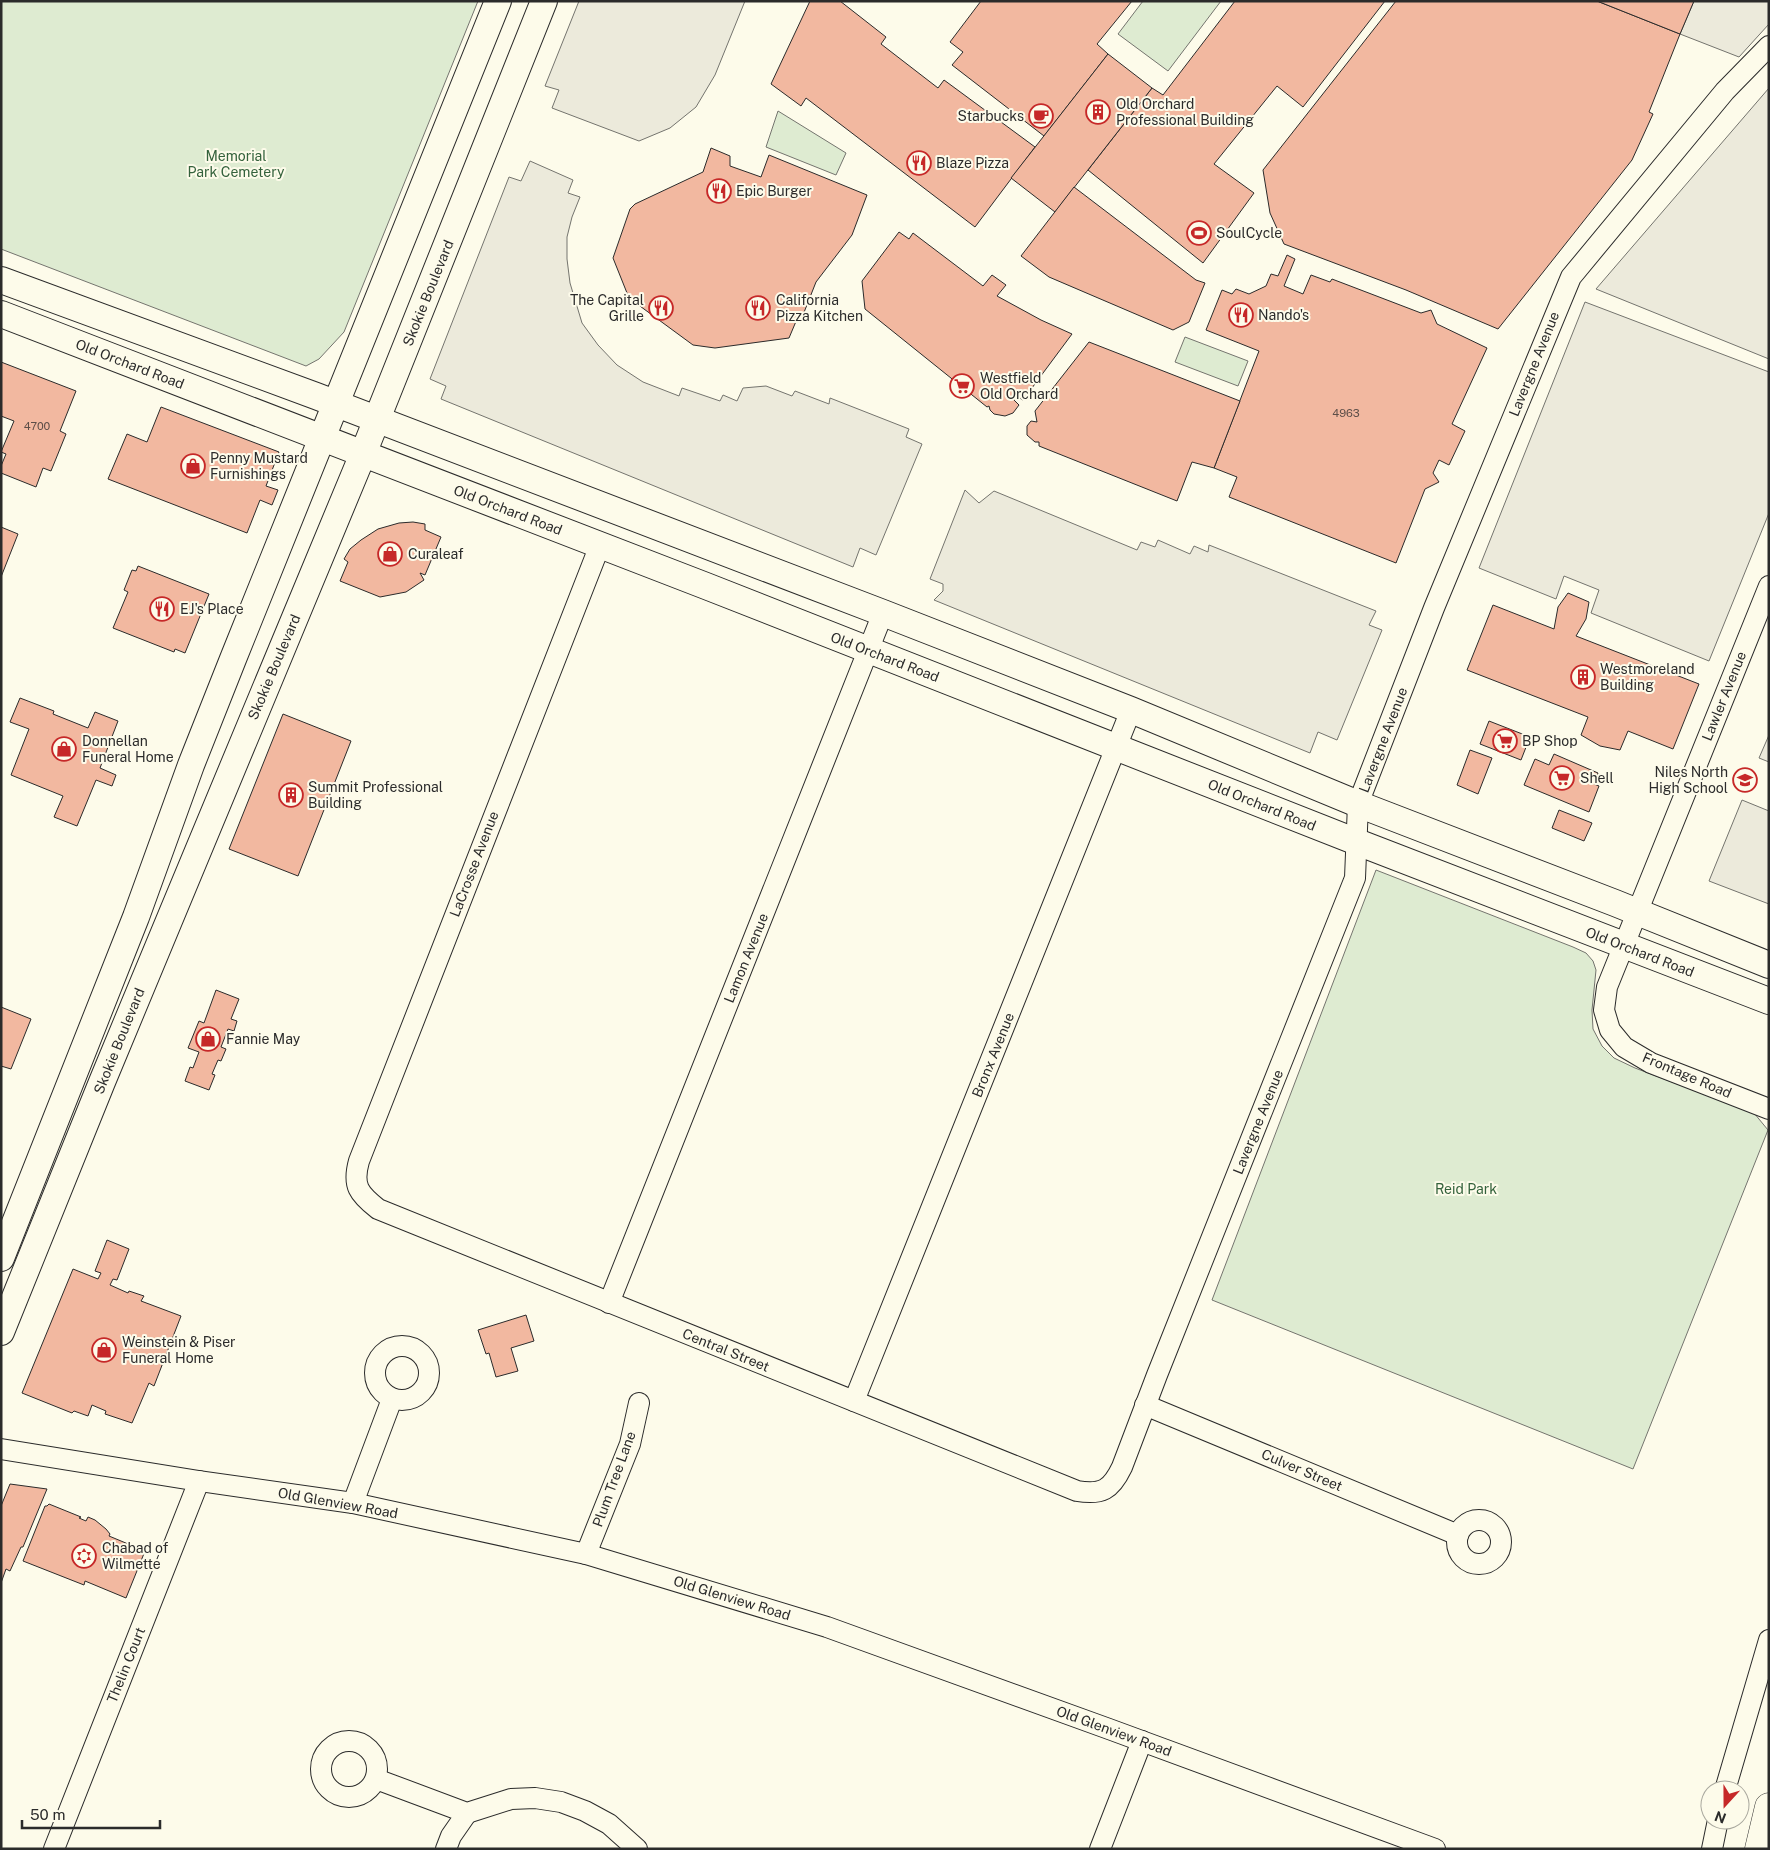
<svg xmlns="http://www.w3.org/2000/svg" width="1770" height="1850" font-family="'Public Sans',sans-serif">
  <rect width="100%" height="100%" fill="#fdfbea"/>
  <!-- green -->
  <g fill="#deebd1" stroke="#74746e">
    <path d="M1,1H478L344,332L319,359L306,366L1,249Z"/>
    <path d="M1143,1H1221L1168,71L1118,34Z"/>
    <path d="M778,111L846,153L836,175L766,147Z"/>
    <path d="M1185,337L1248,361L1238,386L1175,362Z"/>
    <path d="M1376,870L1573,947L1586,953L1593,961L1596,970L1592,1010L1593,1029L1602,1046L1614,1058L1635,1068L1754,1113L1768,1130L1633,1469L1212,1300Z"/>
  </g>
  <!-- parking -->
  <g fill="#eceadb" stroke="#74746e">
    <path d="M579,1H745L715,75L696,107L670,128L639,141L552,108L559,90L545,86Z"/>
    <path d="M1694,1H1769V24L1739,57L1680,34Z"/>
    <path d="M1769,88V359L1596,289Z"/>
    <path d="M530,161L573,180L568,193L580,197L572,217L567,237V259L570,283L582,323L598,345L617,365L643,382L679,396L682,388L720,401L723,395L737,401L743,388L766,386L792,396L795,391L829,404L830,398L909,429L906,437L922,444L876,555L860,548L853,567L441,399L446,386L430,379L509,177L521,181Z"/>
    <path d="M1585,302L1769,372V513L1709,661L1591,613L1599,590L1564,576L1556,599L1479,568Z"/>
    <path d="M965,490L979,503L994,491L1137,550L1141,542L1155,547L1158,540L1190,554L1194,546L1208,552L1209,545L1376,611L1369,625L1382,630L1337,740L1318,732L1310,753L934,600L943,591V584L930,579Z"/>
    <path d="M1769,735V762L1759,758Z"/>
    <path d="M1742,800L1769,811V904L1709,881Z"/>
  </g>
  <!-- building -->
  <g fill="#f2b8a0" stroke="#2b2b2b">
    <path d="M810,1H840L886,37L881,44L938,88L944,80L1035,147L975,227L806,98L801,106L771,84Z"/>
    <path d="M981,1H1132L1097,44L1108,54L1044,136L952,65L963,52L950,42Z"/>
    <path d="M1235,1H1385L1303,107L1277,86L1214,164L1254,193L1203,263L1088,170L1152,88L1163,95Z"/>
    <path d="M1396,1H1597L1680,34L1649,112L1653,114L1632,160L1498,329L1406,290L1284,244L1270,213L1263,170Z"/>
    <path d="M1597,1H1694L1680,34Z"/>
    <path d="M1108,54L1152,88L1055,212L1011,178Z"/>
    <path d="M711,148L730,156V166L761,177L769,155L867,195L852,235L816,282L801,320L797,319L789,338L715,348L693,345L629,298L613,258L630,209L635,204L703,172Z"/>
    <path d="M1074,187L1196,280L1205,283L1189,322L1173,330L1049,277L1021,256Z"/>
    <path d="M899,232L909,239L913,233L983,286L992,275L1006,285L997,296L1041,320L1072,334L1023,400L1016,396L1014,400L1019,405L1013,413L1005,416L994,414L990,410L989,406L987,407L865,309L862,281Z"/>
    <path d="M1287,255L1295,259L1284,286L1303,294L1311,275L1330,282L1332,279L1421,313L1431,310L1437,324L1487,348L1452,424L1465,431L1449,465L1439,460L1433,473L1439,482L1425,489L1396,563L1229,497L1237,477L1214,468L1259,351L1206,330L1222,290L1232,294L1236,289L1249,294L1266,286L1271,274L1278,276Z"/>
    <path d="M1089,342L1240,401L1214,468L1192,462L1177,501L1039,446V442H1035L1027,435V426L1031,421L1037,422L1035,411Z"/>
    <path d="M1,362L76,391L60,431L66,434L51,471L43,468L36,487L1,473V466L6,454L1,452L14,421L1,416Z"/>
    <path d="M161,407L279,452L266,486L278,490L272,505L260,500L247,533L108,479L127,434L147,442Z"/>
    <path d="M413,522L425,524V530L441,537L425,575L420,573L424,580L406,592L380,597L340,581L348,562L344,559L350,549L361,540L378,529L399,523Z"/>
    <path d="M1,527L18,534L1,577Z"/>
    <path d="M138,566L209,594L185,653L175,649L174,652L113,628L128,592L124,590L132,570L136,571Z"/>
    <path d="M1568,593L1589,602L1586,619L1576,636L1699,684L1673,749L1628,731L1620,750L1600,746L1581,735L1588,717L1467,670L1493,605L1554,629L1558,607Z"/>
    <path d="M20,698L54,711L53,714L88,728L95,712L118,721L100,768L116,775L112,786L96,780L77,826L54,817L63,796L11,775L29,729L10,722Z"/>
    <path d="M283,714L351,741L298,876L229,849Z"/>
    <path d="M1489,721L1530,737L1521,760L1480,744Z"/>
    <path d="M1470,750L1492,758L1478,794L1457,785Z"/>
    <path d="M1554,754L1598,773L1594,784L1599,786L1589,812L1524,785L1535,759L1549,765Z"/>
    <path d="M1559,810L1592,823L1584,841L1552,828Z"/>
    <path d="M216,990L239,999L231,1019L237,1021L234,1031L228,1029L221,1047L226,1049L221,1061L218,1060L212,1074L215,1075L209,1090L185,1081L190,1067L193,1068L199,1052L188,1048L199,1021L204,1023Z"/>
    <path d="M1,1007L31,1019L11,1069L1,1066Z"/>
    <path d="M107,1240L129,1249L117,1280L113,1279L110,1285L128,1293L129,1291L144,1296L141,1301L181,1316L154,1386L149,1383L132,1423L105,1414L106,1411L92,1405L88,1416L74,1411L72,1413L22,1393L73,1269L98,1279L101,1273L95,1271Z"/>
    <path d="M526,1315L534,1341L511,1348L518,1371L496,1377L489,1353L486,1354L478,1330Z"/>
    <path d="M10,1484L47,1489L23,1547H21L10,1571L6,1569L1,1583V1506Z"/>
    <path d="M49,1504L81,1517L79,1518L86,1521L88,1517L95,1520L106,1529L110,1534L109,1536L145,1551L126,1598L85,1581L84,1585L23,1561L45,1506H47Z"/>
  </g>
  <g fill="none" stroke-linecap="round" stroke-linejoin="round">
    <!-- minor casing -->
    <g stroke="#2b2b2b" stroke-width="22">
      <g id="minor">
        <path d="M600,545L359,1161C352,1186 359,1194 378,1209L1077,1491C1102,1495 1111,1490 1122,1467L1157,1375L1355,878L1358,804L1434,608L1571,277L1725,91L1769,46"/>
        <path d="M1769,586L1607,987L1604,1010L1610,1030L1624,1047L1651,1063L1769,1109"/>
        <path d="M609,1303L883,613"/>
        <circle cx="402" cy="1373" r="27"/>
        <path d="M854,1401L1131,710"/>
        <path d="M1145,1405L1458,1535"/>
        <path d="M1,1449L199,1481L353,1503L586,1554L827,1627L1109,1729L1435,1849"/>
        <path d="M353,1503L392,1399"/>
        <circle cx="1479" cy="1542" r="22"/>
        <path d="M586,1554L630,1444L639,1403"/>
        <circle cx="349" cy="1769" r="28"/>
        <path d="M376,1779L467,1813L511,1799L535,1798L561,1802L585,1811L609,1824L637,1849"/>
        <path d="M1725,1790L1769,1640"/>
        <path d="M54,1849L199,1481"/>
        <path d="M446,1849L451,1836L467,1813"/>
        <path d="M1100,1849L1142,1741"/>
        <path d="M1712,1849L1718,1820"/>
      </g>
    </g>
    <!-- major casing -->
    <g stroke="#2b2b2b" stroke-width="28">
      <g id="major">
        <path d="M1,280L316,396L883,613L1131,710L1358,804L1615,903L1769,965"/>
        <path d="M1,314L706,586L1357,842L1769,1001"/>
        <path d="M1,1258L136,917L191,765L233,659L498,1"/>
        <path d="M1,1332L102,1082L363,454L544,1"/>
      </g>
    </g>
    <!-- highway casing -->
    <g stroke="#2b2b2b" stroke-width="29">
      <path id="highway" d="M1759,1849L1769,1807"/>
    </g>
    <!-- minor -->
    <use href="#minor" stroke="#fdfbea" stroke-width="20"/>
    <!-- major -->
    <use href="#major" stroke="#fdfbea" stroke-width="26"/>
    <!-- highway -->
    <use href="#highway" stroke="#fdfbea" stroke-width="28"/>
  </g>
  <!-- icons -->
  <defs>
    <g id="building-ring" transform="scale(1.25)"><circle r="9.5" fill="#fdfbea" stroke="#c62828" stroke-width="1.5"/><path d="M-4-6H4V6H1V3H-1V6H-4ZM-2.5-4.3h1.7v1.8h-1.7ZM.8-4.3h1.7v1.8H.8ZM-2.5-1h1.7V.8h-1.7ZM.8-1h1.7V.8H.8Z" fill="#c62828"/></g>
    <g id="cafe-ring" transform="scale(1.25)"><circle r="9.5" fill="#fdfbea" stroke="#c62828" stroke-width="1.5"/><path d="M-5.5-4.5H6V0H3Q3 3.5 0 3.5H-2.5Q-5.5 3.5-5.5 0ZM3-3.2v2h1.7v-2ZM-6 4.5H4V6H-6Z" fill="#c62828"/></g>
    <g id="restaurant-ring" transform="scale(1.25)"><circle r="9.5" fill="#fdfbea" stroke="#c62828" stroke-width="1.5"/><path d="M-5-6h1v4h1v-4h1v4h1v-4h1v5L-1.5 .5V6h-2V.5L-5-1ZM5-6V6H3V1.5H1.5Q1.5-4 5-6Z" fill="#c62828"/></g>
    <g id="stadium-ring" transform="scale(1.25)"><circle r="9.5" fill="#fdfbea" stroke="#c62828" stroke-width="1.5"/><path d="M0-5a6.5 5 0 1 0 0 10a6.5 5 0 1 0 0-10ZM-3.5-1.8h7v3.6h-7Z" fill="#c62828"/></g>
    <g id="supermarket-ring" transform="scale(1.25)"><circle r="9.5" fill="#fdfbea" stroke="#c62828" stroke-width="1.5"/><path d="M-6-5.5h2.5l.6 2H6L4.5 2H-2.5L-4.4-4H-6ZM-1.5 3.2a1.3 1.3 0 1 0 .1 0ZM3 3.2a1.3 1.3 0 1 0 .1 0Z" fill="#c62828"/></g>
    <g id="shop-ring" transform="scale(1.25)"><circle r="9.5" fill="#fdfbea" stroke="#c62828" stroke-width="1.5"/><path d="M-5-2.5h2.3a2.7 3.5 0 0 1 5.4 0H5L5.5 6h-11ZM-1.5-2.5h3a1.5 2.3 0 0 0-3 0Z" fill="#c62828"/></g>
    <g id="school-ring" transform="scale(1.25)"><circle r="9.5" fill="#fdfbea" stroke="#c62828" stroke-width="1.5"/><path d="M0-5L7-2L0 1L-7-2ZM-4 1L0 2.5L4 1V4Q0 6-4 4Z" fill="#c62828"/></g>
    <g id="synagogue-ring" transform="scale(1.25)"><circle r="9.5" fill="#fdfbea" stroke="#c62828" stroke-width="1.5"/><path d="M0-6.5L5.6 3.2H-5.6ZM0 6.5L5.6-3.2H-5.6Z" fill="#c62828"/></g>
  </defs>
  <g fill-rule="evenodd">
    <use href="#building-ring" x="1098" y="112"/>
    <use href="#cafe-ring" x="1041" y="116"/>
    <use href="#restaurant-ring" x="919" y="163"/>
    <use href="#restaurant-ring" x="719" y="191"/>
    <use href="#stadium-ring" x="1199" y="233"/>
    <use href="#restaurant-ring" x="661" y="308"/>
    <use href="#restaurant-ring" x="758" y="308"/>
    <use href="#restaurant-ring" x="1241" y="315"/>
    <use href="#supermarket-ring" x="962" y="386"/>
    <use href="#shop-ring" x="193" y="466"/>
    <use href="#shop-ring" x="390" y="554"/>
    <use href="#restaurant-ring" x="162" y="609"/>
    <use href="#building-ring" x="1583" y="677"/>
    <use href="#supermarket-ring" x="1505" y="741"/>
    <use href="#shop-ring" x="64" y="749"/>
    <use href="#supermarket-ring" x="1562" y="778"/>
    <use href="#school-ring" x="1745" y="780"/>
    <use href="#building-ring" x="291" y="795"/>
    <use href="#shop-ring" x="208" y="1039"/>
    <use href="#shop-ring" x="104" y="1350"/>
    <use href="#synagogue-ring" x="84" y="1556"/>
  </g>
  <g text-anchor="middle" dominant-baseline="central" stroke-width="4" stroke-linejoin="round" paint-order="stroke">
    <!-- number labels -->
    <g font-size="11" fill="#5d4e48">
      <text x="1346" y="413">4963</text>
      <text x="37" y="426">4700</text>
    </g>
    <!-- poi labels -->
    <g font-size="14" fill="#2b2b2b" stroke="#fdfbea" text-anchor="start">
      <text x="1116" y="104">Old Orchard<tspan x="1116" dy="16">Professional Building</tspan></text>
      <text x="1024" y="116" text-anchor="end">Starbucks</text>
      <text x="936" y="163">Blaze Pizza</text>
      <text x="736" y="191">Epic Burger</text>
      <text x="1216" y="233">SoulCycle</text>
      <text x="644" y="300" text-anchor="end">The Capital<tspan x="644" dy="16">Grille</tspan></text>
      <text x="776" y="300">California<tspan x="776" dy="16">Pizza Kitchen</tspan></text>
      <text x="1258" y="315">Nando's</text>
      <text x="980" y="378">Westfield<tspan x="980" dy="16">Old Orchard</tspan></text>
      <text x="210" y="458">Penny Mustard<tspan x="210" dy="16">Furnishings</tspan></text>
      <text x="408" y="554">Curaleaf</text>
      <text x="180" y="609">EJ's Place</text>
      <text x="1600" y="669">Westmoreland<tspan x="1600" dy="16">Building</tspan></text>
      <text x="82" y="741">Donnellan<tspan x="82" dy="16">Funeral Home</tspan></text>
      <text x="1522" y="741">BP Shop</text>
      <text x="1728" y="772" text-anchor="end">Niles North<tspan x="1728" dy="16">High School</tspan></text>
      <text x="1580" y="778">Shell</text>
      <text x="308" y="787">Summit Professional<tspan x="308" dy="16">Building</tspan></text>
      <text x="226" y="1039">Fannie May</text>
      <text x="122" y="1342">Weinstein &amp; Piser<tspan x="122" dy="16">Funeral Home</tspan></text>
      <text x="102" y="1548">Chabad of<tspan x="102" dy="16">Wilmette</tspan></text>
    </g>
    <!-- park labels -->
    <g font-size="14" fill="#34623c" stroke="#fdfbea">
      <text x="236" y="156">Memorial<tspan x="236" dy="16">Park Cemetery</tspan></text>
      <text x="1466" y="1189">Reid Park</text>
    </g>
    <!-- street labels -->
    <g font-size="14" fill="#2b2b2b" stroke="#fdfbea">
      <text transform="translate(428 293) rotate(-68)">Skokie Boulevard</text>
      <text transform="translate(130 364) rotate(21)">Old Orchard Road</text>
      <text transform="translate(1534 364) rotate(-68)">Lavergne Avenue</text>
      <text transform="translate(508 510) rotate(21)">Old Orchard Road</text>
      <text transform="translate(885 657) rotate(21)">Old Orchard Road</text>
      <text transform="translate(274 667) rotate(-67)">Skokie Boulevard</text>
      <text transform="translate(1724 696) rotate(-68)">Lawler Avenue</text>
      <text transform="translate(1383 740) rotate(-69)">Lavergne Avenue</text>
      <text transform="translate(1262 805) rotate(22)">Old Orchard Road</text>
      <text transform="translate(474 864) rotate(-69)">LaCrosse Avenue</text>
      <text transform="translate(1640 952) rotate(21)">Old Orchard Road</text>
      <text transform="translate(746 958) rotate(-68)">Lamon Avenue</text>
      <text transform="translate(119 1041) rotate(-68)">Skokie Boulevard</text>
      <text transform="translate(993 1055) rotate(-68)">Bronx Avenue</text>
      <text transform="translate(1687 1075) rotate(23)">Frontage Road</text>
      <text transform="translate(1258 1122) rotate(-68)">Lavergne Avenue</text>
      <text transform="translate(726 1350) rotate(22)">Central Street</text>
      <text transform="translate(1302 1470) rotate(23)">Culver Street</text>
      <text transform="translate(614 1479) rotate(-70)">Plum Tree Lane</text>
      <text transform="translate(338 1503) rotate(10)">Old Glenview Road</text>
      <text transform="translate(732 1598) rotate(17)">Old Glenview Road</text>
      <text transform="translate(126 1665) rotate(-68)">Thelin Court</text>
      <text transform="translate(1114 1731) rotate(20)">Old Glenview Road</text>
    </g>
  </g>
  <!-- border -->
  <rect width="1770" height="1850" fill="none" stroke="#2b2b2b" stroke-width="5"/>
  <!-- north arrow -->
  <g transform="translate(1725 1805) rotate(201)"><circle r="24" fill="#fdfbea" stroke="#a9a89e"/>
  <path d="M0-4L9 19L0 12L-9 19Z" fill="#c62828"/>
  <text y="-8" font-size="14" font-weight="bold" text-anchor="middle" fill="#2b2b2b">N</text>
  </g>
  <!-- scale -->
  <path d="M22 1820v8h138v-8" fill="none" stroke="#2b2b2b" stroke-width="2.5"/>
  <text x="30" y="1820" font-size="15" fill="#2b2b2b" stroke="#fdfbea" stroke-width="4" paint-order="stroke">50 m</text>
</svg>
